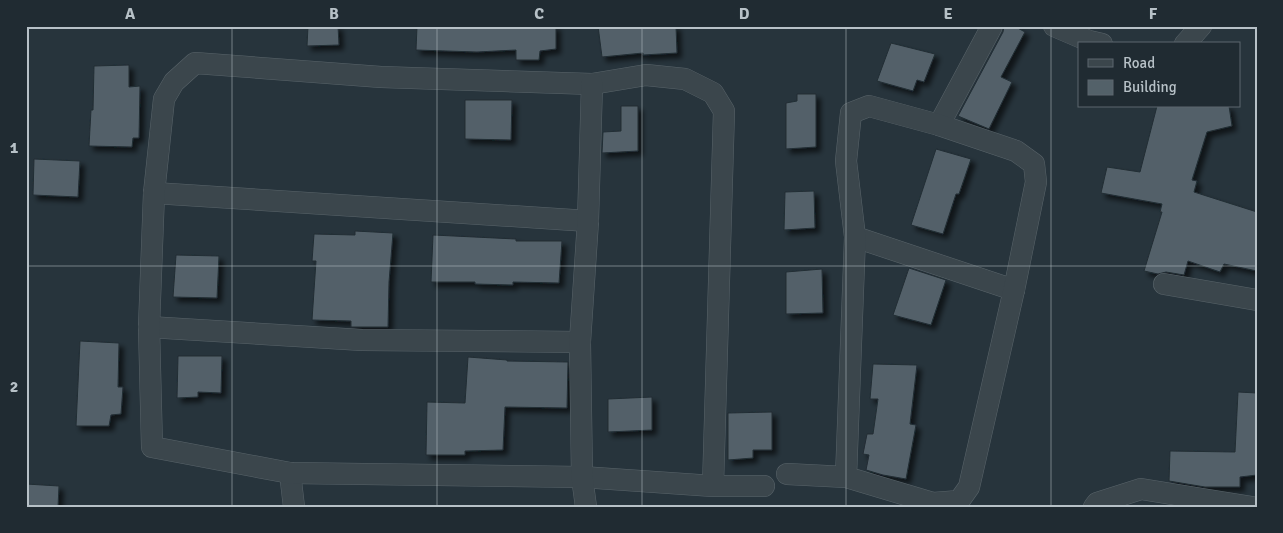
<svg xmlns="http://www.w3.org/2000/svg" width="1283" height="533" font-family="Signika,sans-serif">
  <defs>
    <filter id="shadow"><feDropShadow dx="4.5" dy="4.5" stdDeviation="2.5" flood-color="#0009"/></filter>
  </defs>
  <rect width="100%" height="100%" fill="#27343c"/>
  <!-- building -->
  <g fill="#536169" stroke="#222d34" filter="url(#shadow)">
    <path d="M308,26H338L339,45L307,46Z"/>
    <path d="M417,26H556V49L540,51L539,60H516V50L477,52L416,50Z"/>
    <path d="M598,26H676L677,53L643,55V53L602,57Z"/>
    <path d="M1004,26H1014L1025,32L1001,77L1012,82L989,129L958,116L1003,32Z"/>
    <path d="M891,43L935,54L924,82L917,80L913,91L877,81Z"/>
    <path d="M129,65V87L140,86L139,138H133L132,147L89,146L91,110H93L94,66Z"/>
    <path d="M797,94H816V147L786,149V103L797,101Z"/>
    <path d="M465,100H512L511,140L465,139Z"/>
    <path d="M621,106H638V151L602,153L603,132L621,131Z"/>
    <path d="M1157,106H1229L1232,126L1207,132L1192,180L1197,181L1194,192L1257,212V271L1224,264L1220,272L1188,261L1184,275L1166,272L1158,274L1144,271L1162,212H1160L1162,204L1101,193L1107,167L1140,172Z"/>
    <path d="M936,149L971,159L959,194H956L943,234L911,225Z"/>
    <path d="M34,159L80,161L78,197L33,195Z"/>
    <path d="M814,191L815,228L784,230L785,192Z"/>
    <path d="M355,231L393,233L389,282L388,327H351V321L312,320L316,261H312L314,234L355,235Z"/>
    <path d="M433,235L516,239V241H562L559,283L513,282V285L475,284V282H431Z"/>
    <path d="M176,255L219,256L217,298L173,297Z"/>
    <path d="M909,268L946,280L931,325L893,315Z"/>
    <path d="M822,269L823,313L786,314V272Z"/>
    <path d="M80,341L119,343L118,387H123L121,414L111,415L109,426H76Z"/>
    <path d="M178,356H222L221,393L198,392V397L177,398Z"/>
    <path d="M468,357L507,360V361L568,362L567,408L505,407L503,450L465,451V455H426L427,402L465,403Z"/>
    <path d="M873,364L917,365L910,424L916,425L906,479L883,475L866,470L869,455L863,454L867,434H873L878,399H870Z"/>
    <path d="M1238,392L1257,393V475L1240,477V487H1205L1169,481L1170,451L1235,452Z"/>
    <path d="M652,397V430L608,432V399Z"/>
    <path d="M772,412V450H753V458L728,460V413Z"/>
    <path d="M26,484L59,486L58,507H26Z"/>
  </g>
  <g fill="none" stroke-linecap="round" stroke-linejoin="round">
    <!-- street casing -->
    <g stroke="#59646a" stroke-width="22">
      <g id="street">
        <path d="M1054,26L1089,41L1102,44"/>
        <path d="M1185,44L1201,26"/>
        <path d="M939,125L992,26"/>
        <path d="M154,193L588,221"/>
        <path d="M855,237L1014,290"/>
        <path d="M1164,284L1257,300"/>
        <path d="M149,327L362,340L580,342"/>
        <path d="M290,473L294,507"/>
        <path d="M787,474L846,477L933,503L959,501L969,487L1014,290L1036,182L1034,164L1016,151L939,125L869,106L851,113L846,161L855,237L846,477"/>
        <path d="M713,486L724,111L713,93L685,79L646,75L592,84L381,77L195,63L174,82L164,99L154,193L149,327L152,447L290,473L582,477L713,486H764"/>
        <path d="M586,507L582,477L580,342L588,221L592,84"/>
        <path d="M1094,507L1097,503L1141,489L1252,507"/>
      </g>
    </g>
    <!-- street -->
    <use href="#street" stroke="#3b464c" stroke-width="21"/>
  </g>
  <!-- grid -->
  <path fill="none" stroke="#b7c1c7" stroke-width="1" stroke-opacity="0.55" d="M232,26V507M437,26V507M642,26V507M846,26V507M1051,26V507M26,266H1257"/>
  <!-- border -->
  <rect width="1283" height="533" fill="none" stroke="#202b32" stroke-width="55"/>
  <!-- legend -->
  <rect x="1078" y="42" width="162" height="65" fill="#202b32" stroke="#5c676e"/>
  <rect x="1088" y="59" width="25" height="8" fill="#3b464c" stroke="#5c676e"/>
  <text x="1123" y="68" font-size="15" fill="#b7c1c7">Road</text>
  <rect x="1088" y="80" width="25" height="15" fill="#536169" stroke="#5c676e"/>
  <text x="1123" y="92" font-size="15" fill="#b7c1c7">Building</text>
  <rect x="28" y="28" width="1228" height="478" fill="none" stroke="#b7c1c7" stroke-width="2"/>
  <g font-size="16" text-anchor="middle" font-weight="bold" fill="#b7c1c7">
    <text x="130" y="19">A</text>
    <text x="334" y="19">B</text>
    <text x="539" y="19">C</text>
    <text x="744" y="19">D</text>
    <text x="948" y="19">E</text>
    <text x="1153" y="19">F</text>
    <text x="14" y="153">1</text>
    <text x="14" y="392">2</text>
  </g>
</svg>
